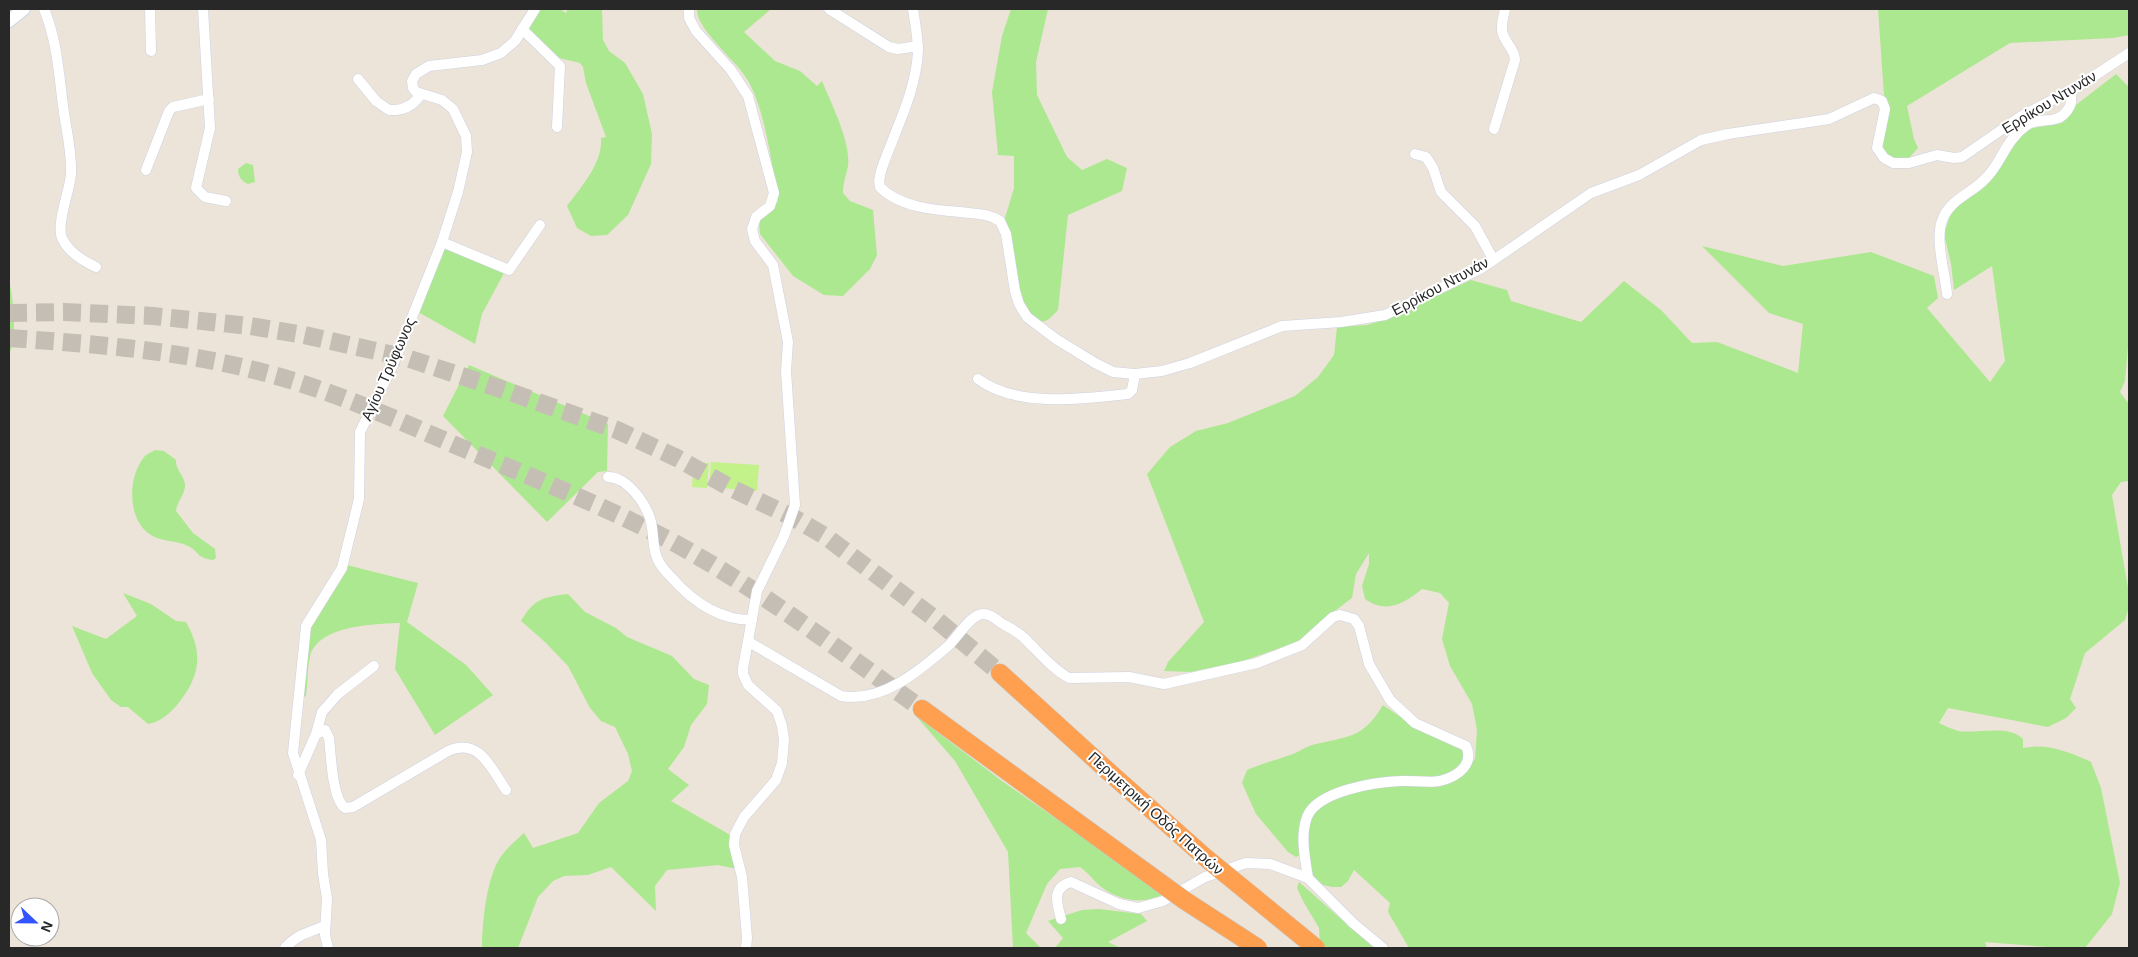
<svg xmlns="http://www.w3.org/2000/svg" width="2138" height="957" font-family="Arial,sans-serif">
  <rect width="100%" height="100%" fill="#ece4d8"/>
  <!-- green -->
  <g fill="#ace88f">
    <path d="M538,9H560L566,13L568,9H602L603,40L609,51L625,63L643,94L652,134L651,164L628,215L607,235L591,236L577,228L567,206C581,187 603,163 601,138L606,137L586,83L583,67L580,63L559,58L526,28Z"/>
    <path d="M697,9H771L744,32L775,61L800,71L817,86L822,81C831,103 851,142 848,166C846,176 843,183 843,193L850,201L873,210L877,255L870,269L843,296L824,295L793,276L760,234L759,222L774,208L778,201C772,166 765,105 745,76C734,60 695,27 697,9Z"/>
    <path d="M1011,9H1048L1036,62L1037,95L1067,157L1082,170L1107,159L1127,168L1122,191L1068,215L1058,310C1042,328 1039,324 1023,307L1005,218L1014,188V156L998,155L992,92L1002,36Z"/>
    <path d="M1878,9H2129V35L2113,38L2010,43L1907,106L1914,139L1918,148L1909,158L1891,159L1882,146C1885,129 1894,109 1884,95Z"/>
    <path d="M2116,74L2129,87V335L2125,381L2120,392L2129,404V483L2128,481L2121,482L2112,495L2129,594V607L2125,620L2085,653L2070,699L2076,708L2066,718L2048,727L1948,708L1939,723C1945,726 1952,729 1958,731C1976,734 2009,724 2023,739V748C2046,743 2070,752 2091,762L2101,788L2120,883L2112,914L2085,948H2058L1985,942L1987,948H1409L1388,912L1390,903L1354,870L1348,881L1341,887H1332L1323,885L1313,877L1307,854L1309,823L1319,806L1362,789L1400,784L1427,786L1467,770L1475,759L1477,730L1472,704L1450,666L1442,639L1449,603L1440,593L1422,589C1404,604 1386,614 1365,599L1362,586L1369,564V553L1356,574L1352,598L1324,619L1300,641L1243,661L1191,672L1164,671L1168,662L1204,622L1147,474L1170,447L1196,431L1228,423L1295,396L1318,377L1334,355L1337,327L1367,325L1384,320L1471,280L1507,290L1511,301L1581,322L1624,281L1661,310L1692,343L1717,342L1798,373L1803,324L1769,313L1702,246L1783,266L1871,252L1934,276L1938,298L1927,308L1990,382L2005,361L1992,266L1954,290L1951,264L1944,234L1951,213L1960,203L1989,181L2008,151L2025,132L2033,128L2062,123L2068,117L2076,105Z"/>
    <path d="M246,163L253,165L255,182L248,184C241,181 238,176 238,169Z"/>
    <path d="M443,244L504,273L482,314L475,344L418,312Z"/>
    <path d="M9,281C13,294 18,344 9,353Z"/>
    <path d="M469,365L608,424L607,471L598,472L547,522L443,416Z"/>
    <path d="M155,450L164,451L176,460C175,470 186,477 185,487C184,495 177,502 176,511L193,533L215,549L216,558L213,560C196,558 200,552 188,546C176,540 162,542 151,535C127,521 127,476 145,456C147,454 152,452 155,450Z"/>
    <path d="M347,565L418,583L407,622L466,665L493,695L435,735L395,669L400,623C375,624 317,625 310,657C307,669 308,684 306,696L299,699L309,626Z"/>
    <path d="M123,593L151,604L176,621L186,622C204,654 200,677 177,705C169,714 160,722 148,724L128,707H121L111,700L92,673L72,626L106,639L137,616Z"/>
    <path d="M568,594L585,612L616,628L627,637L672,656L694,679L709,685L707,704L691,725L684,747L668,769L689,785L671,801L732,836L737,869L718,865L667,870L655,886L656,911L611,867L588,875L564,876L553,881L538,897L518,948H482C482,924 486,887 496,865C502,852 514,842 524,833L533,848L578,833L599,803L628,781L632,771L628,754L615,727L601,721L590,708L568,666L545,642L521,621C534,599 543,597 568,594Z"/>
    <path d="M1383,705L1412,725L1463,749L1465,754L1460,767L1446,775L1428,778L1401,776L1313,802L1300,855L1296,857L1288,852L1256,814L1242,783L1247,770C1260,764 1273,761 1287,756C1296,754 1303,748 1312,745C1347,736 1362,740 1383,705Z"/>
    <path d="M916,716L1002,781L1164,894C1145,904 1123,902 1104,889C1095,883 1089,873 1080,867L1060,869L1047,884L1026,933L1041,948H1013L1008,852L955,761Z"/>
    <path d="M1299,882L1374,948H1320L1319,928L1303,901L1297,888Z"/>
    <path d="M1099,909L1141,914L1147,921L1108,942L1121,948H1055L1063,938L1048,921L1082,910Z"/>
  </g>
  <!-- pitch -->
  <g fill="#c3f18a">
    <path d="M694,462L709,463L707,488L692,487Z"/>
    <path d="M711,462L759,465L757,491L709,487Z"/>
  </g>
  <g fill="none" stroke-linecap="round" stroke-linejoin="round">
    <!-- motorway-tunnel -->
    <g stroke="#c5beb5" stroke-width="18" stroke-dasharray="18 9" stroke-linecap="butt">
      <path d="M9,313L64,312L153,316L250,326L304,335L407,358L510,392L617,430L677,458L731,488L794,518L825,536L938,621L1000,673"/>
      <path d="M9,338C92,344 177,350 258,371C326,388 391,417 455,445C526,475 598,503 667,539C757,587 839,650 922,709"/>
    </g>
    <!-- minor casing -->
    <g stroke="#cdd1e3" stroke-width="11">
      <g id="minor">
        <path d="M44,9C58,43 59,78 64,113C67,133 72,154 71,174C70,190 56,224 62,238C68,252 83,261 96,267"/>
        <path d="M150,9L151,51"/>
        <path d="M203,9L210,128L196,188L205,197L226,201"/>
        <path d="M689,9V18L696,31L731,70L748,96L774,193L770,206L756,217L752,229L755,241L773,265L788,342L786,371L795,505L784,536L757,591L743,668V674L748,685L777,711L782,726L784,740L782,763L776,780L744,817L735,834L734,845L742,877L747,938L746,948"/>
        <path d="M829,9L889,47L898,49L918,46"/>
        <path d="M913,9C915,23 918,37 918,51C916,93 894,132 881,171L879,181L880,187C899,207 934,210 960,212C974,214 988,213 1000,221L1006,234L1015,291L1019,304L1027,317L1056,339L1095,363L1113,372L1135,374L1162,371L1190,363L1282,326L1341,322L1385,315L1482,268L1591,193L1639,175L1701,140L1728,134L1829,119L1874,98L1882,101L1885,109L1877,148L1884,158L1893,163H1909L1937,155L1954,158L1962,157L2020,117L2079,86L2129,53"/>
        <path d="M522,29L560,66L557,127"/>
        <path d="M358,79L376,101L389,110C403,111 414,105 421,94"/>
        <path d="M1494,129L1515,60C1515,48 1503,42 1502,30C1501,23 1504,16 1505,9"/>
        <path d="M1415,154L1426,157L1433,168L1441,192L1475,226L1493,259"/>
        <path d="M146,170L169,111L173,107L209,99"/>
        <path d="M442,242L509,270L540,225"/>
        <path d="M1947,294C1945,272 1934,238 1943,218C1951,199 1972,193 1985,179C2002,163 2004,141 2027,125C2039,117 2056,125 2066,112C2072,105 2072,100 2070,91"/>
        <path d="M978,379C1017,408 1082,399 1128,394L1132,390L1135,374"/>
        <path d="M608,477C628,477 647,505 651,522C654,535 652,548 658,560C661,567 667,573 672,578C693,602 719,620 752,620"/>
        <path d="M749,642L841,696C882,703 919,671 948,646C957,638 972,612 984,614C990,614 996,619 1001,623C1008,627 1017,631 1023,637C1038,651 1051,668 1069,678L1129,677L1164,684L1257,663L1302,645L1333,617L1340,615L1354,619L1359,626L1369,664L1390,700L1415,723L1466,746C1473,761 1463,772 1449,778C1434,785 1416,780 1400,781C1375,782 1317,791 1307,817C1300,836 1305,858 1308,878"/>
        <path d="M316,734L322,712L338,694L374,666"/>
        <path d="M298,775L316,734L325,730L329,738C331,754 332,799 345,808L353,807L448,751C479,737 491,768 506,790"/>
        <path d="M1061,919C1057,903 1051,888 1071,882L1119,904L1138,908L1163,901L1205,877L1246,863L1270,864L1308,878L1353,923L1383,948"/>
        <path d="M285,948C296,935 309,932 325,926"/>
        <path d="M328,948L325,935L327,898L323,874L321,840L293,753L306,626L342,568L359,499L360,432L393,365L442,242L458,192L467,152L466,136L453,109L442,100L416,92L413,88L412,81L416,74L429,66L482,60L501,53L515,41L535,9"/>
      </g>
    </g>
    <!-- tertiary casing -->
    <g stroke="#cdd1e3" stroke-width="14">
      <path id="tertiary" d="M9,21L24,9"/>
    </g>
    <!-- motorway casing -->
    <g stroke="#c7c7c7" stroke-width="19">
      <g id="motorway">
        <path d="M1000,673L1109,772"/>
        <path d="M922,709L1059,809"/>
      </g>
    </g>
    <!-- minor -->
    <use href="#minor" stroke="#fff" stroke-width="10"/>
    <!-- tertiary -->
    <use href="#tertiary" stroke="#fff" stroke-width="12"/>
    <!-- motorway -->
    <use href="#motorway" stroke="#ffa050" stroke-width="18"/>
    <!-- motorway-bridge casing -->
    <g stroke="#c7c7c7" stroke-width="19" stroke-linecap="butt">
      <g id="motorway-bridge">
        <path d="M1109,772L1206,858L1316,948"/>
        <path d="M1059,809L1184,900L1258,948"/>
      </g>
    </g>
    <!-- motorway-bridge -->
    <use href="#motorway-bridge" stroke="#ffa050" stroke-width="18"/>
  </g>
  <g text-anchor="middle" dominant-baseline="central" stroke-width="4" stroke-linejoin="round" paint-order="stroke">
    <!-- street labels -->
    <g font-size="15" fill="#282828" stroke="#fff">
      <text transform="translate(2049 102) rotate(-31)">Ερρίκου Ντυνάν</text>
      <text transform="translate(1440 286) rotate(-28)">Ερρίκου Ντυνάν</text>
      <text transform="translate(388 369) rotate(-66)">Αγίου Τρύφωνος</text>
      <text transform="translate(1156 813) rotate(42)">Περιμετρική Οδός Πατρών</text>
    </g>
  </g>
  <!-- border -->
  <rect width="2138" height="957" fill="none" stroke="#282828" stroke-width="20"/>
  <!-- north arrow -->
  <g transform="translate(35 922) rotate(112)"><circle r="24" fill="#ffffff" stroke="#a9a9a9"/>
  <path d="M0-4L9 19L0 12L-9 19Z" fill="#3254ff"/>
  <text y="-8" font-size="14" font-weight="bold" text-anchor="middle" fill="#282828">N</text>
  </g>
</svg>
